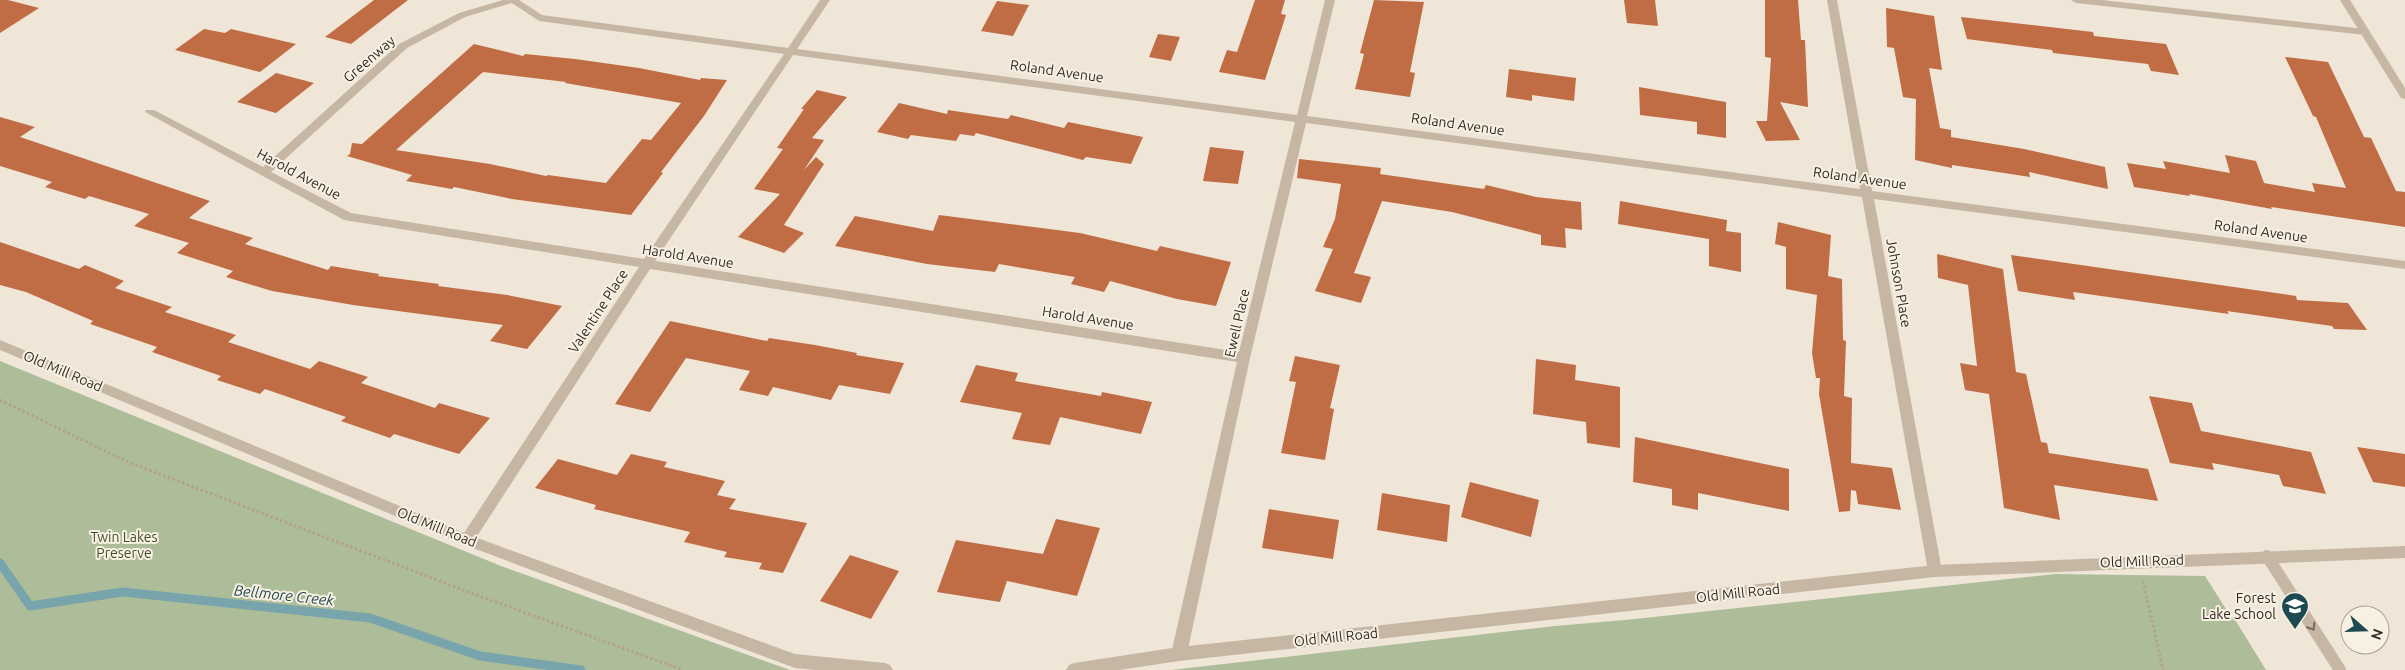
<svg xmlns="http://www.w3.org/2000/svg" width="2405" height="670" font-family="Ubuntu,sans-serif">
  <rect width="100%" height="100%" fill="#efe6d7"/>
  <!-- green -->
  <g fill="#aebd99">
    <path d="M0,361L501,566L790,670H0Z"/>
    <path d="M2056,574L2205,576L2231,617L2234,618L2266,670H1171L1555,626L1625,620Z"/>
  </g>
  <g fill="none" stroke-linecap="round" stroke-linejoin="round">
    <!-- stream -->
    <path stroke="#78a5ab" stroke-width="9" d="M0,563L30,606L123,592L370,618L480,656L581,670"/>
  </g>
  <!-- building -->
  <g fill="#c06d45" fill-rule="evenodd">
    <path d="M0,0H8L39,8L0,33Z"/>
    <path d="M374,0H408L351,44L325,37Z"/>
    <path d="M1255,0H1285L1281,14L1286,15L1265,80L1219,72L1227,50L1237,52Z"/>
    <path d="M1374,0L1424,2L1410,72L1415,73L1410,97L1355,89L1364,54L1360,53Z"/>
    <path d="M1624,0H1655L1658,26L1627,23Z"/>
    <path d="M1765,0H1798L1801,40H1805L1808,107L1780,102L1800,140L1766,141L1756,121H1767L1771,58L1765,57Z"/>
    <path d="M997,1L1029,5L1013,36L981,31Z"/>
    <path d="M1886,8L1934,16L1942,70L1929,68L1940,128L1951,130V137L2024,149L2105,167L2108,189L2029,172L2030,177L1952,165V168L1915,160L1916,99L1903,97L1894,48L1887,47Z"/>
    <path d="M1961,17L2093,32L2094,36L2166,44L2179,75L2151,71L2148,64L2053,53L2052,50L1967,39Z"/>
    <path d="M204,29L225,33L231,29L296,44L260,72L175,50Z"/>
    <path d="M1158,34L1180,37L1171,61L1149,57Z"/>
    <path d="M474,44L523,56L525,54L575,59L639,68L700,80L701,78L727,80L704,116L661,172L663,173L631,215L512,199L454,187L452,189L406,181L412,175L347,156L350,154L352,143L362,144ZM483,72L566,82L565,83L681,103L651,140L642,139L606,183L548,175L546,176L490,164L396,150Z"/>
    <path d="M2285,57L2328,62L2364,137L2371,138L2396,191L2405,192V227L2271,207L2272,209L2189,194L2190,196L2134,187L2127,163L2166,169L2163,161L2230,173L2225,155L2256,161L2264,183L2315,192L2312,183L2346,188L2316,117L2313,116Z"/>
    <path d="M1509,69L1576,78L1574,101L1532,95V101L1506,97Z"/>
    <path d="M276,73L314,83L276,113L237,102Z"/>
    <path d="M1639,87L1726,102V138L1697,134V122L1640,115Z"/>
    <path d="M817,90L847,97L812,138L824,140L804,170L816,157L824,164L784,225L804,233L784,253L738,237L780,194L754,189L783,149L777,148L804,109H801Z"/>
    <path d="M899,103L947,114L948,110L1008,119L1011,115L1064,128L1068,122L1143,137L1131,164L1086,157L1083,160L976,133L974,136L960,134L956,141L911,135L908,139L877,132Z"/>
    <path d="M0,117L35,127L20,137L210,201L189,218L253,238L245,244L328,270L331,266L379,274L378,276L439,284L438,286L507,295L562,306L527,349L490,341L503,325L353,305L272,291L226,277L233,271L177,253L189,243L134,226L149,214L89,196L85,199L45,187L52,182L0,166Z"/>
    <path d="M1210,147L1244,151L1238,184L1203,181Z"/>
    <path d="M1299,159L1381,168L1380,174L1484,189L1486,185L1536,197L1581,202L1582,230L1565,228L1566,248L1541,245V235L1452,212L1382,201L1354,273L1371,277L1361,303L1315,291L1333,249L1323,247L1335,219L1341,184L1297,178Z"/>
    <path d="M1620,201L1727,220L1726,231L1741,233V272L1709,266V239L1618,224Z"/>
    <path d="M939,215L1080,233L1157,251L1160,246L1231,262L1216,306L1177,299L1110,281L1104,292L1071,284L1075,277L999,264L995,272L927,264L835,246L855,216L933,231Z"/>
    <path d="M1778,222L1831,235L1828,276L1842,279L1843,340L1846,341L1844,396L1852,398L1851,463L1892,468L1901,510L1858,504L1856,491L1851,490L1850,511L1839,512L1819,394L1820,378H1816L1812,353L1817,295L1786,289V247L1775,244Z"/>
    <path d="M0,242L79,269L85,265L124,281L115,288L172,307L165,312L236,335L228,342L310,369L319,361L368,377L361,383L435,408L439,403L490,418L459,454L394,434L390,438L341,421L346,417L265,389L260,394L217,380L221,376L152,352L157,347L90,324L93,321L26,292L0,285Z"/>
    <path d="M1937,254L2003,269L2016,372L2026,374L2041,442L2047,443L2049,453L2148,469L2158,501L2054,485L2060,520L2004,508L1989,394L1965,390L1960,363L1977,366L1968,285L1938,278Z"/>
    <path d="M2011,255L2296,296L2297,300L2348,303L2367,330L2334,329L2332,326L2227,311L2229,314L2073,292L2075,300L2018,291Z"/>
    <path d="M670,321L767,341L769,338L815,345L857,353L856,355L904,363L890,394L839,385L831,400L773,387L768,396L739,390L750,371L686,358L650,412L615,404Z"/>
    <path d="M1295,356L1340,365L1330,408L1334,409L1325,460L1281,453L1296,382L1289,381Z"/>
    <path d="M1536,359L1576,365L1575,380L1620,387V448L1587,443L1586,422L1533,414Z"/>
    <path d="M976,365L1018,373L1015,381L1101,396L1102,392L1152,402L1141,434L1060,417L1050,445L1012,439L1022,413L960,402Z"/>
    <path d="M2149,396L2192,403L2201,431L2311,452L2326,494L2283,486L2279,475L2212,463L2214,470L2170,463Z"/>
    <path d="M1635,437L1789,469V511L1698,493V510L1672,505V489L1633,482Z"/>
    <path d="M2357,447L2405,454V487L2373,482Z"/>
    <path d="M631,454L667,462L664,467L725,481L717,495L736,499L729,509L807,523L783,573L759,569L762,563L724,557L727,552L684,542L690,532L594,509L596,505L535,488L558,459L617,475Z"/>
    <path d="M1470,482L1539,500L1531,537L1461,517Z"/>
    <path d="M1382,493L1450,505L1447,542L1377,530Z"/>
    <path d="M1269,509L1339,520L1333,559L1262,548Z"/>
    <path d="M1056,519L1100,528L1077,596L1007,581L1000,602L937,592L956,540L1043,554Z"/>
    <path d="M850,555L899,571L871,619L820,601Z"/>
  </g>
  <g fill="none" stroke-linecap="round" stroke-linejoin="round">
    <!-- path -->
    <g stroke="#b2a18f" stroke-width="3" stroke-dasharray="2.5 2.5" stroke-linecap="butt">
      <path d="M0,400L128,462L471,593L683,670"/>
      <path d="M2143,581L2163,670"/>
    </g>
    <!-- service -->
    <path stroke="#c6b7a4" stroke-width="12" d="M2267,556L2340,670"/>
    <!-- minor -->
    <g fill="#c6b7a4" fill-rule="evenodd">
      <path d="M503,0H519L542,15L788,48L820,0H830L797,49L1297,115L1325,0H1335L1307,116L1860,189L1827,0H1837L1872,191L2405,261V269L1874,199L1942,571L1940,575L1935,577L1930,575L1928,571L1862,197L1306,123L1250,358L1187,654L1184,659L1179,661L1174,659L1171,654L1237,362L650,269L472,544L467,546L462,544L460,540L462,536L639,267L344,220L145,112L146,110H154L263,167L399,44L459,13ZM512,3L539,21L784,54L644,259L351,213L271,172L407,48L465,17ZM793,55L1295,122L1239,352L655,261Z"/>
      <path d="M2071,0H2102L2365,29L2370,32L2365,35L2076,3Z"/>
    </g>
    <!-- tertiary -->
    <g fill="#c6b7a4" fill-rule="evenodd">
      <path d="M2340,0H2350L2405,88V99L2401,98Z"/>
      <path d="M0,340L472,536L795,654L885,663L890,665L893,670H815L795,668L462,544L0,350Z"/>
      <path d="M2405,546V558L1935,577L1179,661L1120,670H1066L1069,665L1074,663L1179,647L1935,565Z"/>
    </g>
  </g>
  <!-- one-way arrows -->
  <defs><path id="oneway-chevron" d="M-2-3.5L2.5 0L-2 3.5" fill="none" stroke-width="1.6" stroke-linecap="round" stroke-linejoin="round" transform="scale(1.25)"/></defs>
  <use stroke="#756a5e" href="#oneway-chevron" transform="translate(2312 627) rotate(57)"/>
  <!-- icons -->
  <defs>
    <g id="school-pin" transform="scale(1.4375)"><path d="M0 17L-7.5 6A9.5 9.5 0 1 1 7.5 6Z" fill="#1d4a51" stroke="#f8f0e3"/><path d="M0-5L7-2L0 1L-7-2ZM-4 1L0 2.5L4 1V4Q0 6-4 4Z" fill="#fff"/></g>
  </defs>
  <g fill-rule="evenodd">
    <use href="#school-pin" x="2295" y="606"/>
  </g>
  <g text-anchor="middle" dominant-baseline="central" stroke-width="4" stroke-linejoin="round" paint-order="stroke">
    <!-- street labels -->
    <g font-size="14" fill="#322b25" stroke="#f8f0e3">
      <text transform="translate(369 59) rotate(-41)">Greenway</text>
      <text transform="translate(1057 71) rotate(8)">Roland Avenue</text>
      <text transform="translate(1458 124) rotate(8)">Roland Avenue</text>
      <text transform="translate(299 174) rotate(28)">Harold Avenue</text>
      <text transform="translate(1860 178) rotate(8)">Roland Avenue</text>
      <text transform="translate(2261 231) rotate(8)">Roland Avenue</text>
      <text transform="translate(688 256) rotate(9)">Harold Avenue</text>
      <text transform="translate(1899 283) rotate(80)">Johnson Place</text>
      <text transform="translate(598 311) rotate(-57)">Valentine Place</text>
      <text transform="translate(1088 318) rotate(9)">Harold Avenue</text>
      <text transform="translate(1237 323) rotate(-77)">Ewell Place</text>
      <text transform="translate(63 371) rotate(23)">Old Mill Road</text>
      <text transform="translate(437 527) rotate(22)">Old Mill Road</text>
      <text transform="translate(2142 561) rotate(-2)">Old Mill Road</text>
      <text transform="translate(1738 593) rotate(-6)">Old Mill Road</text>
      <text transform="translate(1336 637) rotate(-6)">Old Mill Road</text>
    </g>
    <!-- park labels -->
    <g font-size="14" fill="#3f4f2b" stroke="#f8f0e3">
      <text x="124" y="537">Twin Lakes<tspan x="124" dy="16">Preserve</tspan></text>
    </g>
    <!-- poi labels -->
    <g font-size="14" fill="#322b25" stroke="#f8f0e3" text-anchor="end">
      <text x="2276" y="598">Forest<tspan x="2276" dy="16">Lake School</tspan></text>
    </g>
    <!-- water labels -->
    <g font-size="15" font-style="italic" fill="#1d4a51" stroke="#f8f0e3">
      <text transform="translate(284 595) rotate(6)">Bellmore Creek</text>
    </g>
  </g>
  <!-- north arrow -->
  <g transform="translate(2365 630) rotate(110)"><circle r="24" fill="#f8f0e3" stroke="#a9a197"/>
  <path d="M0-4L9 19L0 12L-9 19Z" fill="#1d4a51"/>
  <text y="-8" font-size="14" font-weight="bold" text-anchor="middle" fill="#322b25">N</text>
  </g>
</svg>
